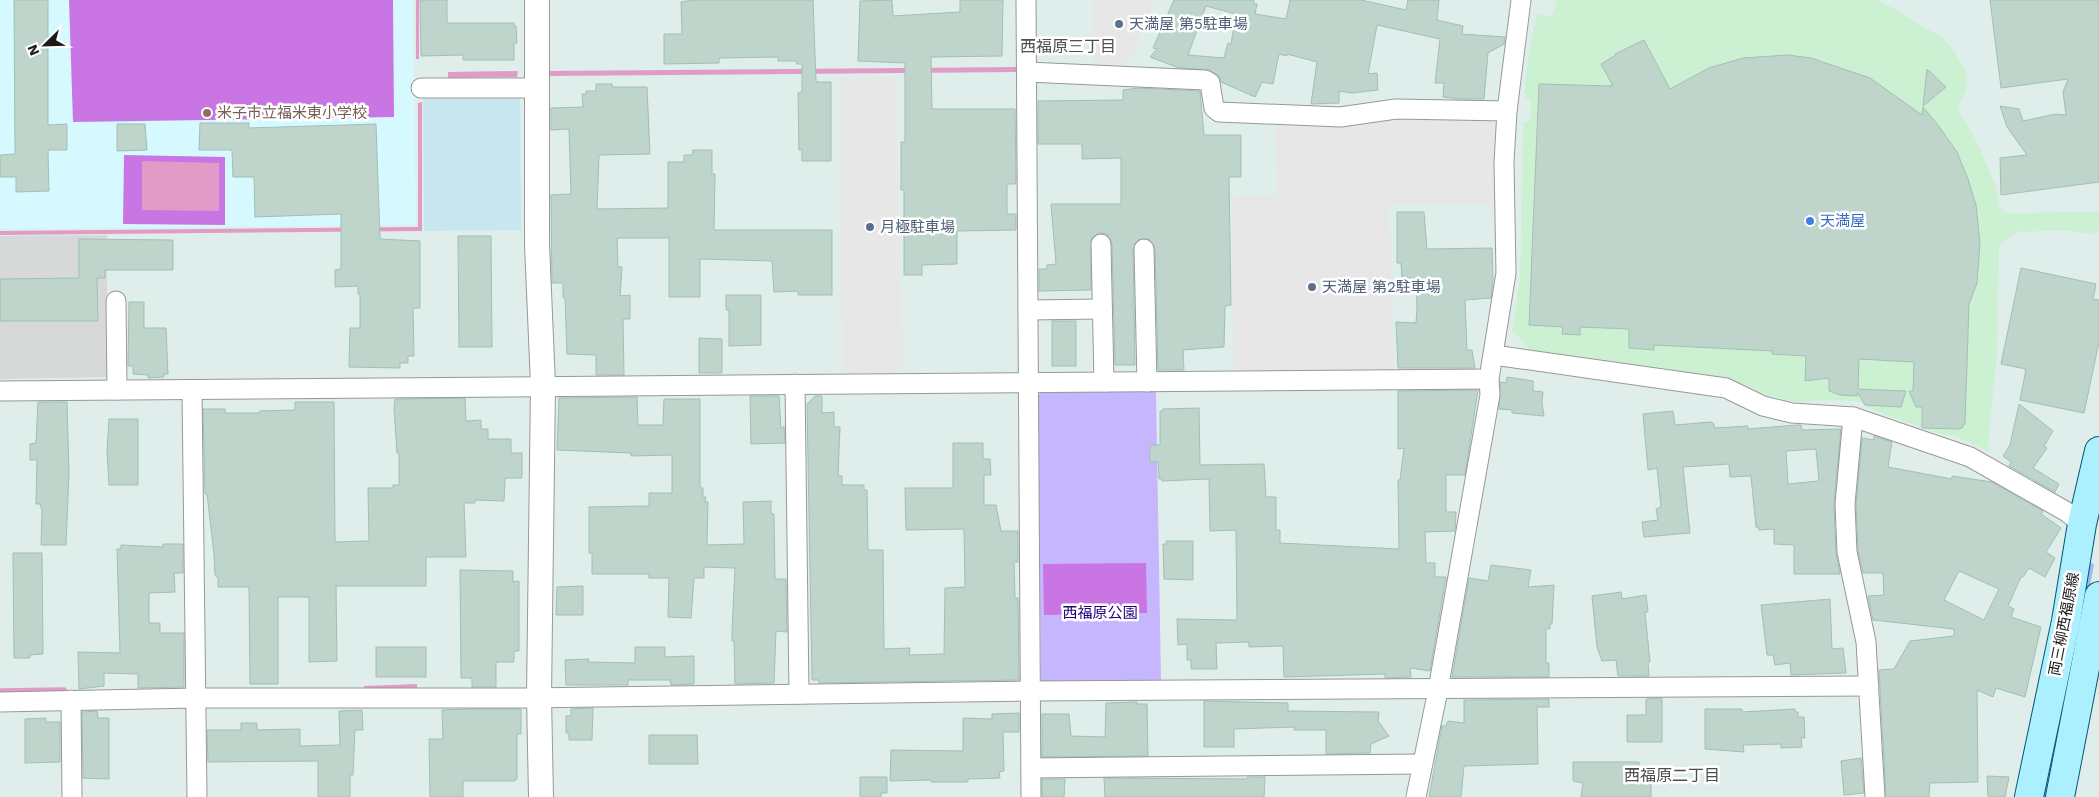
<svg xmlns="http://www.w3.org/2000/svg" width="2099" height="797" font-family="'Work Sans','Noto Sans JP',sans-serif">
  <rect width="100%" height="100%" fill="#dfeeeb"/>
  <!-- residential -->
  <path fill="#d7d9d8" d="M107,235V377L0,379V236Z"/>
  <!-- commercial -->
  <path fill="#ccf1d2" d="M1556,0H1879L1941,37L1955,52L1966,73L1968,84L1958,110L1976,140L1996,187L1999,205L2006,213L2099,212V231L2091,234L2063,230L2024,232L2023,230L2006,239L1999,247L1997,355L1988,446L1990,452L1955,436L1937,433L1868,408L1861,402L1837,400L1796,402L1770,396L1730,380L1530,351L1512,329L1520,280L1523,123L1530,121L1531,102L1524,96L1529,51L1537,13L1545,17L1554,14Z"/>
  <!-- education -->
  <path fill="#d6f9ff" d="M0,0H413L416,225L0,229Z"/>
  <!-- farmland -->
  <path fill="#c7e6ef" d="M423,97H520L521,230L424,231Z"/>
  <!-- grass -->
  <path fill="#9fbbed" d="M2092,563L2094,565L2048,797H2042L2090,564Z"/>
  <!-- park -->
  <path fill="#c5b6fe" d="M1042,391H1156L1161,681L1041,686L1038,396Z"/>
  <!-- pitch -->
  <g fill="#c975e4">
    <path d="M69,0H393L394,117L73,122Z"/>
    <path d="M124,155L225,157V225L123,224Z"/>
    <path d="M1146,563L1147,613L1044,615L1043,564Z"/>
  </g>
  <!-- parking -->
  <g fill="#e7e7e7">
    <path d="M1093,0H1155L1129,63H1093Z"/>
    <path d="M839,77H896L903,377L843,378Z"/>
    <path d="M1395,114L1494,118V204H1389L1394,370L1234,372L1233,196L1277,195L1275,120Z"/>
  </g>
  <!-- water -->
  <g fill="#e09bc6">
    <rect x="416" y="0" width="3" height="59"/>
    <path d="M1018,67L1019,72L547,76V71Z"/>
    <path d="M518,71L517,77L448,78V72Z"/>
    <path d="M422,102V231L0,235V231L418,227V103Z"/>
    <path d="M142,161L219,163V211L142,210Z"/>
    <path d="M417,684V688L365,689L364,686Z"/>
  </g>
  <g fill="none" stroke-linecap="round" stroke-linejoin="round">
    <!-- stream -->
    <path stroke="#e09bc6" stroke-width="5.5" d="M0,691L64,690"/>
  </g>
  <!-- building -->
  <g fill="#bfd4cb" stroke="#a0c0b3" fill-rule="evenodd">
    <path d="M14,0H48V125L67,124V150H48L49,191L16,192V177H0V155L15,154Z"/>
    <path d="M420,0H447V23H514V27L516,26L517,43H514V60H463V55L421,56Z"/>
    <path d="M692,0H813L816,82H831V161H802V150H799L798,93L802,92V64H797L796,61H778V57L719,58V63L664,64V34H682L681,2Z"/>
    <path d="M892,0L893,16L960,12V0H1003L1002,56L931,57L932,109H1015L1016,181L1015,184H1007V214H1016V230L957,231V264L922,265V275H904V190H901V142H905V63L858,61L860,1Z"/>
    <path d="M1174,0H1254V4H1257L1255,14L1286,19L1290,0H1361L1406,10L1408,0H1439L1437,20L1463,26L1462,34L1505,37L1504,44L1488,53L1484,99H1459L1443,97L1444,83H1435L1440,39L1377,25L1368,74L1377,73L1378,90L1352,93L1339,91V103L1311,104L1317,62L1287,54V56L1279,54L1273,84L1262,82L1255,97L1221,82L1219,76L1210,70L1179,68L1150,57L1157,49L1153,48ZM1206,6L1236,14L1231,44L1228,43L1224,58L1188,55Z"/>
    <path d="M1990,0H2099V182L2001,195L2000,158L2027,155L2007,127L2000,106L2019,109L2023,121L2056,114L2066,115L2063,92L2068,79L2001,88Z"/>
    <path d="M1644,40L1670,89L1709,68L1743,58L1788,55L1811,58L1870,78L1922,115L1923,107L1938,125L1957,152L1968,179L1976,205L1980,243L1977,283L1969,304L1965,423L1962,428L1958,429L1922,428V407H1916L1909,391H1913L1914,362L1859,359L1858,389L1906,391L1901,407L1865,405L1858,393L1857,396L1840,395L1829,391V378L1805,381L1806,356L1772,354L1773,351L1654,345V350L1629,348V329L1580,327V335L1562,334L1563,327L1529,325L1539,84L1613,86L1601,64L1616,55L1615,54Z"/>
    <path d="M1927,69L1946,87L1923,106Z"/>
    <path d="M596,84H612V87H647L650,154L599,155L597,209L668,208V162H684V155H692L693,150H712V174H715L714,230H832V295H798V291L774,292L772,261L700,259V297H669V238H617L618,267H622L620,296L630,295V319H623L624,375H596V355L567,354L565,298H563V283H552L551,195L571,194L569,129L551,130V108L583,107L582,94H586V91H596Z"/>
    <path d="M1138,88L1200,91L1204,135H1241V177H1229L1231,305L1225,306L1224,347L1183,350L1184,370H1158L1155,249L1149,239L1138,240L1133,249L1135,365H1115L1112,244L1107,234L1100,233L1091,239V290L1039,291V269H1047V265L1056,264L1051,204H1121V158L1082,159V144H1038V101L1123,100V90Z"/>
    <path d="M200,123H249V128L376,124L380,239L420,241V308H413L414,356H408V363H400V368L349,367L350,328H360V294H358V286L335,287V270L341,269V214L255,217L254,177H233L232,150H199Z"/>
    <path d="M117,124H145L147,150L117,151Z"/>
    <path d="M1397,212H1424L1427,249L1492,248L1493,280L1491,298L1465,300L1467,350H1472L1475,368H1398L1396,322L1416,323L1417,306L1416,278H1402L1401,263H1397Z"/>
    <path d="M458,236H491L492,347H459Z"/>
    <path d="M79,239L173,240V270H105V278H97L98,321H0V279L79,278Z"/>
    <path d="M2021,268L2096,284L2093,299L2099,300V342L2084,413L2020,400L2026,369L2001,364Z"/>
    <path d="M726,295H761V345L729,346V310H726Z"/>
    <path d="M129,302H144V328H166L168,374H164V377L148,378V375L133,374V366H128Z"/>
    <rect x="1052" y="321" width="24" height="45"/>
    <path d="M699,338L722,339V373H699Z"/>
    <path d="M1507,377L1533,381V391L1543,392L1542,403L1544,416L1512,413V410L1499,409L1500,382L1506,383Z"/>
    <path d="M1478,390L1465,475H1446V512H1456L1455,531L1425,532L1426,563H1435V577H1446L1430,671L1410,668L1411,677L1385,678V674L1284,677L1283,646L1249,647V642L1216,643L1217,669H1191V660H1187V644L1178,645L1177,619L1237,620L1236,530L1210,531L1209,479L1162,481V479H1159L1158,462H1150V445H1160V411H1163V409L1199,408L1200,465L1264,464L1266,497H1276V530H1280V543L1399,549L1398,480H1400L1404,448L1398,449V391Z"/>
    <path d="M750,396H779L781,429L784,426L785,443L751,444Z"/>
    <path d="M815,396H822V413L834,412V427H840L838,476H842V485H864V490H867L868,550H883L884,649L910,648L909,655L944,654L945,588L965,587L964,529L906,530L905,488H953V443H983V459H990L991,475H984V505H996L1001,531H1018V562H1014L1015,598H1018L1019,680L819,683V680H812L807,404Z"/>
    <path d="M637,397L638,425H663L664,399H700V488H703V497H706L705,502H708L707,545L744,544L743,502L771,501V514H774L775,579H786L787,632L776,631L774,683L735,684L734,641H732V632L735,568L704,567V578H694L691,618L668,617L669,578H649V574H592V553H589V507L649,506V493H672V455L631,456V453L557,450L559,398Z"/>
    <path d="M465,398L466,421L481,420V429H488V439H511V453H522V478H505L504,501L475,500V503H464L466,557H426V586H336L337,661L309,662V597H278V684H250L249,587H218V578L215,575L214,554L207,494H205L203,409H225V413H260V411L295,410V402H334L335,542L369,541L368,488H393V485H399V453H397L394,409L395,399Z"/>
    <path d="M38,402H67L69,473L66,545H41L42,511L40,504H36L37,460H30V444L36,443Z"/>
    <path d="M2019,404L2053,431L2044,446L2047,448L2033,468L2059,484L2055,492L2009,466L2011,462L2003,456L2010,445Z"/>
    <path d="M1673,411L1675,425L1711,422L1714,424V428L1748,426V429L1797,425H1801L1802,430L1841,429L1834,504L1836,553L1840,574H1794V545L1774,544V529L1759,530L1758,527H1756L1751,476L1730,477L1729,464L1683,467L1690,533L1644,537L1642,522L1658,520L1656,509L1661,507L1657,468L1648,470L1643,414ZM1816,449L1819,481L1788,484L1786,451Z"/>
    <path d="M109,419H138V485H109L107,451Z"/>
    <path d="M1874,436L1892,442L1888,467L1952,479V476L1992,482L2043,511L2041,514L2061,528L2046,552L2055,558L2045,577L2029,568L2023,577H2021L2008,606L2014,609L2011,617L2041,627L2025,697L1996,688L1993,697L1977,690L1978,782L1930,783L1929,797H1886L1879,670L1894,669L1910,641L1954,636V629L1873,620L1868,596L1884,595L1883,573H1863L1858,551L1856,504L1862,438L1874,440ZM1959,571L1999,589L1984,620L1944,600Z"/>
    <path d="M1166,541H1193V580L1164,579L1163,544H1167Z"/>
    <path d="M163,544H183V573H174L175,592L149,593V623H160V633H184V687L138,688V674L104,673V686L79,689L78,652L120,653L117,549H121V545L163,547Z"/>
    <path d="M13,553H42L43,654L30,655V658H14Z"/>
    <path d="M1491,565L1531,570L1528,587L1554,585L1552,624H1550V629H1546V663H1549V677H1452L1469,578L1488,581Z"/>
    <path d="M460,570L513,571V582L519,581V651H514V662H496V687H472V678H461Z"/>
    <path d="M583,586V615H556L557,587Z"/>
    <path d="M1621,592L1622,599L1646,595L1648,612H1645L1650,662H1648L1649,676H1618L1616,660L1602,661L1597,647L1592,596Z"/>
    <path d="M1830,599L1832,649L1843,648L1846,673L1791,675L1790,663L1775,665L1773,655H1767L1761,605Z"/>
    <rect x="376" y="647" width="50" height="30"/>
    <path d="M635,647H665V657L694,656V684L671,685L670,680H628V685H566L565,660L589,659L588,662L635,663Z"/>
    <path d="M1662,698V742H1627V715H1646V699Z"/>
    <path d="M1549,699V707H1537L1538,764L1464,766L1461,797H1429L1442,726H1446L1448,721L1464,723V700Z"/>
    <path d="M1204,701L1288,703V711L1379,712L1378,721L1389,736L1371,744L1370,753L1326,754V730H1294L1295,727L1234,729V747H1204Z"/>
    <path d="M1137,702V704H1147L1148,756L1042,757V714H1069L1071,736L1105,737L1106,703Z"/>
    <path d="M593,708L592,740H569V733H566V716H571V709Z"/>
    <path d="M470,709H521V734H517V779L515,781H463V797H430L429,739H443L442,710Z"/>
    <path d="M1705,709H1742V712L1795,709V712H1798V717H1804L1805,738H1801L1802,747L1781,748V744L1743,745L1744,752L1705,749Z"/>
    <path d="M362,710L363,730H355L353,775H350V797H318V761L208,762L207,730H241V723H257V730L300,729V746L340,745L339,711Z"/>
    <path d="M97,711L98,718H109V779L83,778L82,712Z"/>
    <path d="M1019,713V732H1003L1004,771L999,772L1000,778L968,779V782H931V780L890,781L891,750L963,751V718L992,719V714Z"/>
    <path d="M46,718V722H60V762L25,763V719Z"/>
    <path d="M649,735H697L698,764H649Z"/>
    <path d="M1861,758L1864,793L1844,795L1841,761Z"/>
    <path d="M1573,762H1639V774L1651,773V797H1581L1583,783L1573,781Z"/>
    <path d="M1987,776L2009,777L2005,797H1988Z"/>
    <path d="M860,777H887V793H881V797H860Z"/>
    <path d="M1247,777H1265L1264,797H1105L1104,778L1247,779Z"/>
    <path d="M1042,779H1065L1064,797H1042Z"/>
  </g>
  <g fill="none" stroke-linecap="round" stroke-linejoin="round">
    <!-- minor casing -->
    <g stroke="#989898" stroke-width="21">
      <g id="minor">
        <path d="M1026,0L1031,797"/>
        <path d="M1027,72L1205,80L1210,83L1214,108L1219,112L1340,117L1396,109L1507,111"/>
        <path d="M421,88H538"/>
        <path d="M1101,244L1104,382"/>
        <path d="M1144,249L1147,382"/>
        <path d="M116,301L117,390"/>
        <path d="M1028,310L1102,309"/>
        <path d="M1494,355L1726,388L1763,406L1792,413L1853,417L1970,457L2067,512L2082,524"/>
        <path d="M795,384L799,694"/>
        <path d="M0,391L1489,379"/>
        <path d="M192,391L197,797"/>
        <path d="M1853,417L1845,504L1847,552L1866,642L1875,797"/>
        <path d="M71,700L72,797"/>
        <path d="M0,702L196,698H526L1031,691L1869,686"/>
        <path d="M1031,768L1422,764"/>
        <path d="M1416,797L1438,690L1490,395L1489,379L1506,273L1504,162L1507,111L1521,0"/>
      </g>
    </g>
    <!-- tertiary casing -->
    <g stroke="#989898" stroke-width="26">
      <path id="tertiary" d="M537,0V244L543,385L539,697L541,797"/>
    </g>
    <!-- secondary casing -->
    <g stroke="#005773" stroke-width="30">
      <g id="secondary">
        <path d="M2029,797L2066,621L2082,524L2099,451"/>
        <path d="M2060,797L2099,596"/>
      </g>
    </g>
    <!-- minor -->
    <use href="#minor" stroke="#fff" stroke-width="19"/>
    <!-- tertiary -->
    <use href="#tertiary" stroke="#fff" stroke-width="24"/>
    <!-- secondary -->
    <use href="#secondary" stroke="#aceffe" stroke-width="28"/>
  </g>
  <!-- markers -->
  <g fill="#5c6f8a" stroke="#fff" stroke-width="2">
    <circle cx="1119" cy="24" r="5"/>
    <circle cx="870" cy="227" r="5"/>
    <circle cx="1312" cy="287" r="5"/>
  </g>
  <circle fill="#8d6e63" stroke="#fff" stroke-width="2" cx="207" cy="113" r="5"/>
  <circle fill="#3f7fe0" stroke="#fff" stroke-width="2" cx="1810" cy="221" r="5"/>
  <g text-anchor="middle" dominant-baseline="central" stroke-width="5" stroke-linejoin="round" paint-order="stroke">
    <!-- service labels -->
    <g font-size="15" fill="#4e5e75" stroke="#fff" text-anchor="start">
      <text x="1129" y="24">天満屋 第5駐車場</text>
      <text x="880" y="227">月極駐車場</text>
      <text x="1322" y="287">天満屋 第2駐車場</text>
    </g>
    <!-- education labels -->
    <g font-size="15" fill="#785e54" stroke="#fff" text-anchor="start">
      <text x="217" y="113">米子市立福米東小学校</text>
    </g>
    <!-- shop labels -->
    <g font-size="15" fill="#366cbe" stroke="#fff" text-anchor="start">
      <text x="1820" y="221">天満屋</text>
    </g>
    <!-- park labels -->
    <g font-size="15" fill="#1e027f" stroke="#fff">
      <text x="1100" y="613">西福原公園</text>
    </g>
    <!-- street labels -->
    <g font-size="15" fill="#1b1b1b" stroke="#fff">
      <text transform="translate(2064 624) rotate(-79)">両三柳西福原線</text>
    </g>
    <!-- neighbourhood labels -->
    <g font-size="16" fill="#4e4e4e" stroke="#fff">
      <text x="1068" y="46">西福原三丁目</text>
      <text x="1672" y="775">西福原二丁目</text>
    </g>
  </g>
  <!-- north arrow -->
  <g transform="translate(45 45) rotate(247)" stroke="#ffffff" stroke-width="4" paint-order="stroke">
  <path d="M0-4L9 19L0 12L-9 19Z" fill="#1b1b1b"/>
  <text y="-8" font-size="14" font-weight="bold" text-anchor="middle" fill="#1b1b1b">N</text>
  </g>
</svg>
